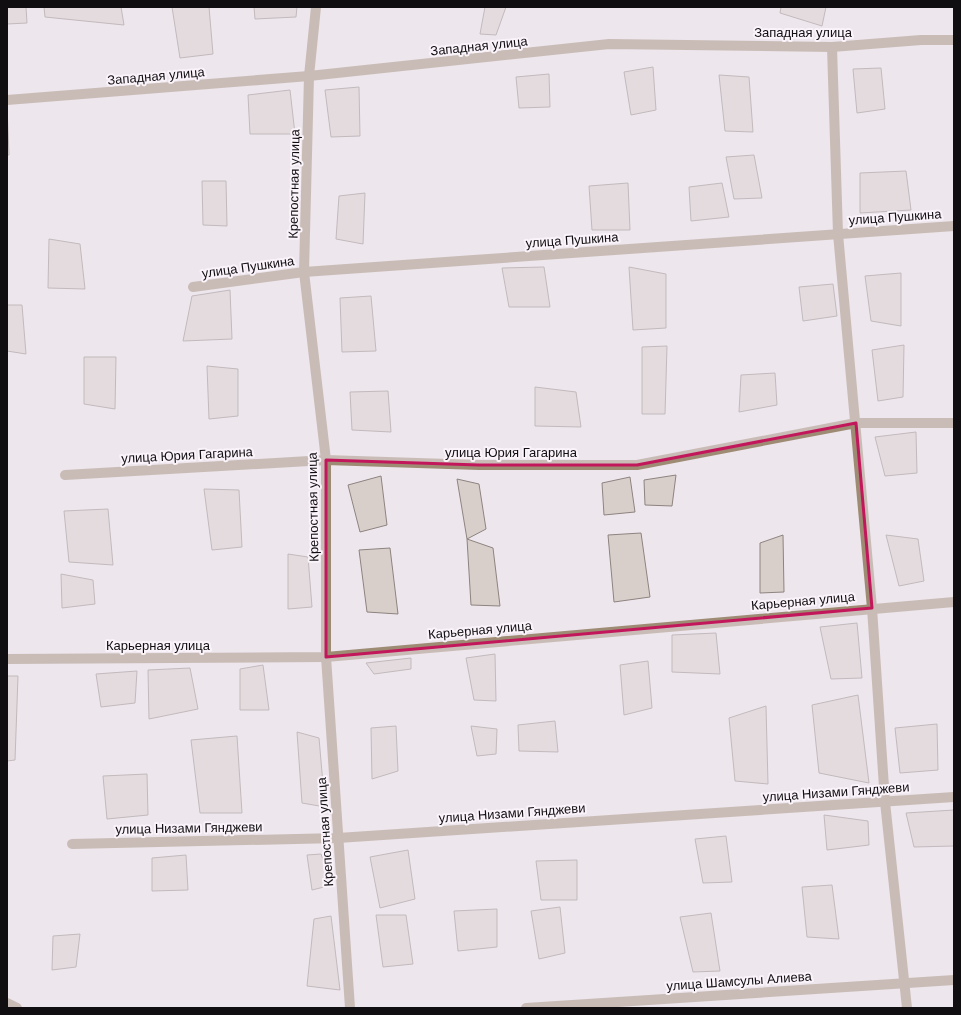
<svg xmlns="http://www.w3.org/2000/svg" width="961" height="1015" font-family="Arial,sans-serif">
  <rect width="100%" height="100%" fill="#ede6ed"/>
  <!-- building -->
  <g fill="#d8ceca" stroke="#8d8480">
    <path d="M7,7H26L27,23L7,24Z"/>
    <path d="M44,7H121L124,25L45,17Z"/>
    <path d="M172,7H209L213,54L180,58Z"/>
    <path d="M254,7H297L296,17L255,19Z"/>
    <path d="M485,7H506L496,35L480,34Z"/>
    <path d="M781,7H826L822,26L780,13Z"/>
    <path d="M653,67L656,110L631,115L624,72Z"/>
    <path d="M881,68L885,109L857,113L853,69Z"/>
    <path d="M549,74L550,107L519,108L516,77Z"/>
    <path d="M719,75L749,77L753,132L725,131Z"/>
    <path d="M359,87L360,136L331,137L325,90Z"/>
    <path d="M290,90L295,134H250L248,95Z"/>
    <path d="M7,106L9,155H7Z"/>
    <path d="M754,155L762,198L734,199L726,157Z"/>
    <path d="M906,171L911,210L860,213V173Z"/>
    <path d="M202,181H226L227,226L203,225Z"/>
    <path d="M628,183L630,230H592L589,186Z"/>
    <path d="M722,183L729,217L691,221L689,187Z"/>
    <path d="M365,193L363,244L336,239L339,196Z"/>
    <path d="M49,239L80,244L85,289L48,288Z"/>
    <path d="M544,267L550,307H509L502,268Z"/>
    <path d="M629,267L666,274V328L633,330Z"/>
    <path d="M901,273V326L871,321L865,276Z"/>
    <path d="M833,284L837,316L803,321L799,287Z"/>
    <path d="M230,290L232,339L183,341L192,296Z"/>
    <path d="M371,296L376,351L342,352L340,298Z"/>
    <path d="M7,305H22L26,354L7,351Z"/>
    <path d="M904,345L903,397L878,401L872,350Z"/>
    <path d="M667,346L665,414H642V347Z"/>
    <path d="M84,357H116L115,409L84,404Z"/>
    <path d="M207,366L238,369V416L209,419Z"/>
    <path d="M775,373L777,405L739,412L741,375Z"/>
    <path d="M535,387L576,392L581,427L535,426Z"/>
    <path d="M388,391L391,432L352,430L350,392Z"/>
    <path d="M916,432L917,473L885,476L875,437Z"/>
    <path d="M676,475L672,506L645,505L644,480Z"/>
    <path d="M381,476L387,525L360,532L348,485Z"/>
    <path d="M630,477L635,512L604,515L602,483Z"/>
    <path d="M457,479L479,484L486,529L467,539Z"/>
    <path d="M204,489L239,490L242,547L212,550Z"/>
    <path d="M108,509L113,565L69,562L64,511Z"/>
    <path d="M641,533L650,597L614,602L608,535Z"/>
    <path d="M783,535L784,592L760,593V543Z"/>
    <path d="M886,535L918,539L924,581L899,586Z"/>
    <path d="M467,539L493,548L500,606L471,605Z"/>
    <path d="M390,548L398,614L367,612L359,550Z"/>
    <path d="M288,554L308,557L312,607L288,609Z"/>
    <path d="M61,574L93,580L95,604L62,608Z"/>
    <path d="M857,623L862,678L831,679L820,627Z"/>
    <path d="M716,633L720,674L672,672V635Z"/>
    <path d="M495,654L496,701L474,700L466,658Z"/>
    <path d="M411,658V669L374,674L366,663Z"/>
    <path d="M648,661L652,708L624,715L620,665Z"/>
    <path d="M263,665L269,710H240V669Z"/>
    <path d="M190,668L198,709L149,719L148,670Z"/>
    <path d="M137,671L135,703L101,707L96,674Z"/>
    <path d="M7,676H18L15,760L7,761Z"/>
    <path d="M858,695L869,783L819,773L812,705Z"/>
    <path d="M766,706L768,784L735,781L729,718Z"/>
    <path d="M555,721L558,752L519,751L518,725Z"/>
    <path d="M937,724L938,770L900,773L895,728Z"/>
    <path d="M396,726L398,771L372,779L371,728Z"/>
    <path d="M471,726L497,729L496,754L477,756Z"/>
    <path d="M297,732L319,738L325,807L302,803Z"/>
    <path d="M237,736L242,813H200L191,740Z"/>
    <path d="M147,774L148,815L107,819L103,776Z"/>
    <path d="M954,810V846L914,847L906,813Z"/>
    <path d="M824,815L868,821L869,845L827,850Z"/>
    <path d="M726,836L732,882L703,883L695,839Z"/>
    <path d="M408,850L415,899L380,908L370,857Z"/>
    <path d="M321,854L332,885L312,890L307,855Z"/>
    <path d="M186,855L188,890L152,891V858Z"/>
    <path d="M577,860V900H541L536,861Z"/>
    <path d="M832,885L839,939L807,937L802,887Z"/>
    <path d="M560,907L565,953L539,959L531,911Z"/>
    <path d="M497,909V947L458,951L454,911Z"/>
    <path d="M711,913L720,971L693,972L680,917Z"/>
    <path d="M376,915H406L413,964L383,967Z"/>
    <path d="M331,916L340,990L307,986L314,919Z"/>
    <path d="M80,934L76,967L52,970L53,936Z"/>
  </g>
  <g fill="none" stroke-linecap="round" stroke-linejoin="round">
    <!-- minor -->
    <g stroke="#9e8b74" stroke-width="10">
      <path d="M316,7L309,76L304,272L326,460V657L350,1008"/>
      <path d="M832,47L838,234L872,608L885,802L907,1008"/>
      <path d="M7,100L309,76L609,44L832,47L921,40H954"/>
      <path d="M193,287L304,272L954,226"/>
      <path d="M65,475L326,460L479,465H637L856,423H954"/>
      <path d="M7,659L326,657L954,602"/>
      <path d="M72,844L338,838L954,797"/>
      <path d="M7,1003L17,1008"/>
      <path d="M526,1008L954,980"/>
    </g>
  </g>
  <!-- marked area -->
  <path d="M0 0H961V1015H0ZM856,423L872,608L326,657V460L479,465H637Z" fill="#ede6ed" fill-opacity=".55" fill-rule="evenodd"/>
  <path fill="none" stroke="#c2185b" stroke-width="3" stroke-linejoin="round" d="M856,423L872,608L326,657V460L479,465H637Z"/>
  <g text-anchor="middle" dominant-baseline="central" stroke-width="4" stroke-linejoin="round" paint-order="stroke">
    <!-- street labels -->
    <g font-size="13" fill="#100e10" stroke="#faf3fa">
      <text x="803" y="32">Западная улица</text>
      <text transform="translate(479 46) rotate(-6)">Западная улица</text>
      <text transform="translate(156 76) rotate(-5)">Западная улица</text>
      <text transform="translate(294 184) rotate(-89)">Крепостная улица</text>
      <text transform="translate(895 217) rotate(-4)">улица Пушкина</text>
      <text transform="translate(572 240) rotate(-4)">улица Пушкина</text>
      <text transform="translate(248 267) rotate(-8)">улица Пушкина</text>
      <text x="511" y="452">улица Юрия Гагарина</text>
      <text transform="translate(187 455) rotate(-3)">улица Юрия Гагарина</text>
      <text transform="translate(313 507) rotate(-91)">Крепостная улица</text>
      <text transform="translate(803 601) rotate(-5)">Карьерная улица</text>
      <text transform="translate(480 630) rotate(-5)">Карьерная улица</text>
      <text x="158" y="645">Карьерная улица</text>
      <text transform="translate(836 792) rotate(-4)">улица Низами Гянджеви</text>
      <text transform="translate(512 813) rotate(-4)">улица Низами Гянджеви</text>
      <text transform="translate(189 828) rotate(-1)">улица Низами Гянджеви</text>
      <text transform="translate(325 832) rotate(-94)">Крепостная улица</text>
      <text transform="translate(739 981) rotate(-4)">улица Шамсулы Алиева</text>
    </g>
  </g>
  <!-- border -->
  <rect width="961" height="1015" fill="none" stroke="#100e10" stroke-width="16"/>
</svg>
